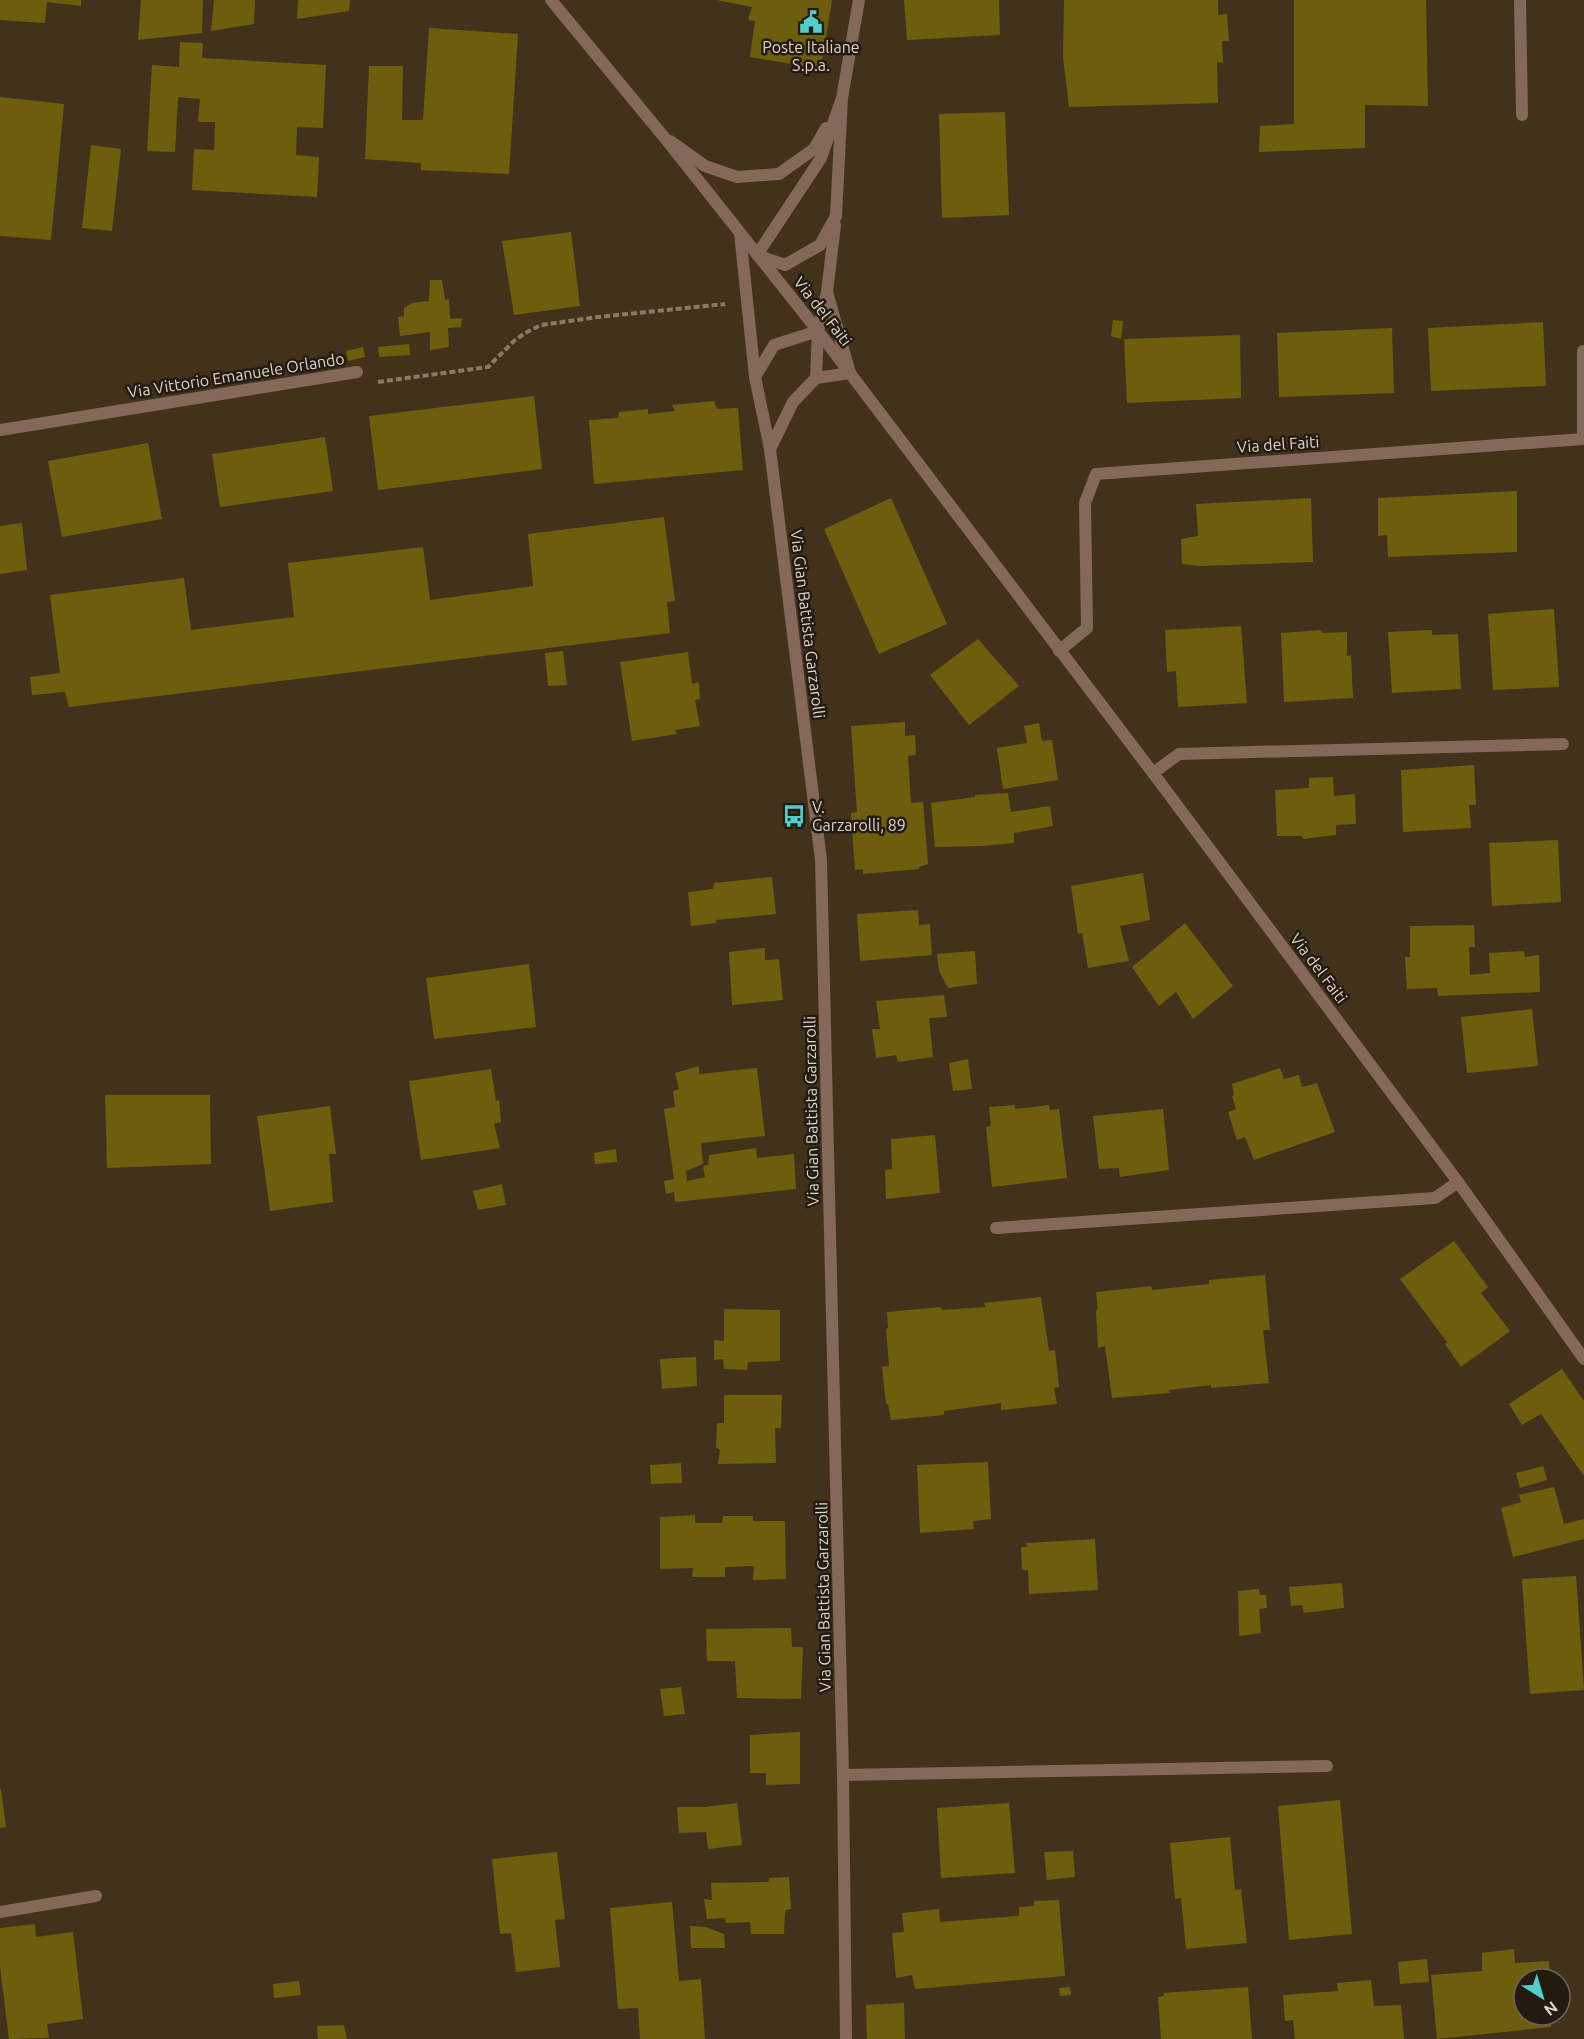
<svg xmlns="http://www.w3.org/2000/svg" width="1584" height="2039" font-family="Ubuntu,sans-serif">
  <rect width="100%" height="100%" fill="#43321b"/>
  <!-- building -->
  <g fill="#6d5e0e">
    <path d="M0,0H81V6L47,2L45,23L0,20Z"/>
    <path d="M141,0H203L202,33L138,40Z"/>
    <path d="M214,0H255L254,24L211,31Z"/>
    <path d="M298,0H350L349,11L297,19Z"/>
    <path d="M717,0H832L821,69L750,57L755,21L748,20L752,7Z"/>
    <path d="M904,0H999L1000,35L907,40Z"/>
    <path d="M1064,0H1218V15L1227,14L1229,41H1222L1223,63L1217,62L1218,103L1069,107L1063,57Z"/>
    <path d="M1294,0H1426L1428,106L1365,105V148L1259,152L1260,126L1294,124Z"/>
    <path d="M429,28L518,34L509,174L421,170V163L365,159L369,66H403L402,120H423Z"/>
    <path d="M180,42L203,43L202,58L326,65L323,128L297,127L296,155L319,157L317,197L192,190L194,149L214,150L215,122H198L200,99L178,97L175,152L147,151L152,65L179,67Z"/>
    <path d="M0,97L64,104L51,240L0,236Z"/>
    <path d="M1005,112L1009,215L942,218L939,114Z"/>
    <path d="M91,145L121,149L112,231L82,228Z"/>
    <path d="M571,232L580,306L514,315L502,241Z"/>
    <path d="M430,280H442L445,300L449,299L450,319L462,318L461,327L448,328L449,347L430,350V332L400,336L398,317L404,316V308L412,303L429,301Z"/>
    <path d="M1113,320L1123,321L1121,339L1111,336Z"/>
    <path d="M1543,322L1546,386L1431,391L1428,328Z"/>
    <path d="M1392,328L1394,393L1279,397L1277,333Z"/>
    <path d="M1240,335L1241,398L1127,403L1124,339Z"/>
    <path d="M409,344L410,355L379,357L378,347Z"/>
    <path d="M363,347L365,357L348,361L346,351Z"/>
    <path d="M534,396L542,469L378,490L369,416Z"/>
    <path d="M714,401L717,409L738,408L743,470L594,484L589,420L618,418L619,412L648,409V414L675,411L672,405Z"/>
    <path d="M325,437L333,491L220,507L212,454Z"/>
    <path d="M148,443L162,519L62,537L48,461Z"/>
    <path d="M1517,491V552L1388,557L1387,535L1378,536V498Z"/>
    <path d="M891,498L947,624L879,654L824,529Z"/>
    <path d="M1311,498L1313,562L1200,566L1182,564L1181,539L1198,536L1196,504Z"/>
    <path d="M664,517L675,601L667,602L670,633L69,707L65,692L32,695L30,677L60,673L50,595L184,578L191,630L294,617L288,563L423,547L430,600L533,586L528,534Z"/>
    <path d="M22,523L27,570L0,574V526Z"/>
    <path d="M1554,609L1559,687L1493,690L1488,614Z"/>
    <path d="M1241,626L1247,703L1178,707L1176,671L1167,672L1165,630Z"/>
    <path d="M1321,630L1322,633L1347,632V656L1351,655L1353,698L1284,702L1281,633Z"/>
    <path d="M1432,630V635L1458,634L1461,689L1392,693L1388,632Z"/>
    <path d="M978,639L1019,686L969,725L930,675Z"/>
    <path d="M563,651L567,685L548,686L545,653Z"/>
    <path d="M688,652L692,684L699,682L700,699L695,700L700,726L675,730L677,734L632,741L620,662Z"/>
    <path d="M905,722V736L915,735L916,755L908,756L911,803L923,802L928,864L919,867V869L863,874V869L855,870L851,813L857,812L851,726Z"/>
    <path d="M1039,723L1042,741L1052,740L1058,780L1003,789L997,748L1027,743L1024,726Z"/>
    <path d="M1474,765L1476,805H1469L1471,828L1403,832L1401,770Z"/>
    <path d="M1333,777L1334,796L1355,794L1356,824L1336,825V835L1303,839L1302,836H1277L1275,790L1309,788V778Z"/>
    <path d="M1008,793L1011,812L1050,806L1053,826L1014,833V843L982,846L935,847L931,803L975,797V795Z"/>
    <path d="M1558,840L1561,902L1492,906L1489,843Z"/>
    <path d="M1143,873L1150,920L1120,926L1129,961L1088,968L1082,933L1078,934L1071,886Z"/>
    <path d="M772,877L776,914L716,920V923L691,926L688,892L713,889L714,883Z"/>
    <path d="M918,910L919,925L930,924L932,955L860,961L857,914Z"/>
    <path d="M1185,923L1233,986L1193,1019L1176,992L1159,1006L1132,967Z"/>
    <path d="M1474,925L1475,947H1469L1470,975L1490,973L1489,953L1524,951L1525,957L1539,955L1540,992L1438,996L1437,988L1407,989L1405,957H1410V926Z"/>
    <path d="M765,948V960L779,959L783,1000L732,1005L729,952Z"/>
    <path d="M975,951L977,984L948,988L939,971L937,954Z"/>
    <path d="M529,964L536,1027L434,1039L426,978Z"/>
    <path d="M944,995L947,1017L929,1018L933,1057L898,1062L896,1055L876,1058L872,1029H880L876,1001Z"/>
    <path d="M1532,1009L1538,1066L1467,1073L1461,1017Z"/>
    <path d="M968,1059L972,1089L953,1091L949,1063Z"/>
    <path d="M699,1066V1074L757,1068L765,1136L701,1143L703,1164L686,1171L687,1181L705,1177L703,1166L708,1165L709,1155L756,1148L757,1158L794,1154L796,1189L675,1202L674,1192L666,1194L664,1181L674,1179L664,1109L675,1107L673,1091L679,1089L675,1073Z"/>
    <path d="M1280,1068L1284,1079L1299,1075L1302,1087L1317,1083L1335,1132L1254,1160L1245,1137L1237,1140L1228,1112L1236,1109L1232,1096L1234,1095L1232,1084Z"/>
    <path d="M491,1069L496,1101L499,1100L501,1122L494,1124L500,1148L421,1160L409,1081Z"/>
    <path d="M105,1095H210L211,1164L107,1168Z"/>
    <path d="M1015,1105V1109L1049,1105L1050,1110L1059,1109L1067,1178L992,1187L986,1127L991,1126L989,1107Z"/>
    <path d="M330,1106L336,1154H329L333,1202L270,1211L257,1116Z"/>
    <path d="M1163,1109L1169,1170L1120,1177L1119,1168L1099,1169L1093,1116Z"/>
    <path d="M935,1135L940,1193L886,1199L885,1170L892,1169L891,1139Z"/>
    <path d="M616,1149L617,1162L595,1164L594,1153Z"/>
    <path d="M502,1184L506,1205L478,1210L473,1191Z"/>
    <path d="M1454,1241L1488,1287L1481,1293L1510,1331L1461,1367L1445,1344L1447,1342L1400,1279Z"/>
    <path d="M1265,1275L1270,1330H1263L1269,1383L1211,1388V1385L1169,1390L1170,1393L1112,1398L1105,1346L1098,1348L1096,1310L1098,1309L1096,1292L1151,1286L1152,1290L1209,1284V1280Z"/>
    <path d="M1041,1297L1049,1351L1055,1350L1059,1387L1054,1388L1057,1404L1001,1410V1403L944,1411V1415L891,1420L888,1404H886L882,1367L889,1366L886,1329L888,1328L887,1312L941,1307L942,1310L986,1307L984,1303Z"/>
    <path d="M724,1309L780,1310V1361L748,1362L747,1370L724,1369L723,1359L714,1360V1340L724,1341Z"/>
    <path d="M696,1357L697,1386L662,1389L660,1359Z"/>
    <path d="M1562,1369L1584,1401V1476L1541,1414L1522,1425L1509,1404Z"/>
    <path d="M724,1395H782L781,1428H775L776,1463L718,1464L720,1450L716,1447L717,1423H724Z"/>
    <path d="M988,1462L991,1519L973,1521L974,1529L920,1533L917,1465Z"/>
    <path d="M681,1463L682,1483L651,1484L650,1465Z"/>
    <path d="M1543,1466L1547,1480L1520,1488L1516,1473Z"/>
    <path d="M1554,1487L1564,1524L1584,1519V1539L1513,1557L1501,1508L1521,1502L1519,1495Z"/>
    <path d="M695,1515V1523H722L723,1516H753V1521H785L786,1579L753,1580L754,1566L725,1567V1577H692L693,1568L660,1569V1517Z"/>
    <path d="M1095,1539L1098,1590L1029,1594L1028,1570H1022L1021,1547H1027L1026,1543Z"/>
    <path d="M1576,1576L1584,1690L1530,1694L1522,1579Z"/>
    <path d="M1342,1583L1344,1608L1304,1613L1302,1605L1291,1606L1289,1587Z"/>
    <path d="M1259,1589L1260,1595H1266L1267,1608L1259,1609L1261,1633L1239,1636L1238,1591Z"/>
    <path d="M791,1628L792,1647H803L801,1699L737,1698L735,1661H707L706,1629Z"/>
    <path d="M681,1687L685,1714L664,1716L660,1689Z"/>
    <path d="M800,1732V1784L766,1785V1773H750V1735Z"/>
    <path d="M0,1789H1L6,1827L0,1828Z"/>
    <path d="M1340,1800L1352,1934L1289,1940L1278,1806Z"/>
    <path d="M737,1803L742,1845L708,1849L706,1832L679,1833L677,1807H705Z"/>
    <path d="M1009,1803L1015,1873L941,1878L937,1808Z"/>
    <path d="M1230,1837L1235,1890L1241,1889L1247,1943L1186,1949L1181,1898L1175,1899L1170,1843Z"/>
    <path d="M1073,1851L1075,1877L1047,1880L1044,1852Z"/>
    <path d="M557,1852L565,1919L555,1920L560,1967L516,1972L511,1933L500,1934L492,1859Z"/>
    <path d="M789,1877L791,1909L786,1910L785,1914L784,1934H751L750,1922L726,1923L725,1918L707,1919L704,1899L712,1900L711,1883L768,1882L770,1878Z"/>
    <path d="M1059,1900L1065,1976L915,1989L912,1975L896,1978L892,1933L904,1932L902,1913L939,1909L940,1922L1019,1916V1907L1034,1906V1901Z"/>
    <path d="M672,1902L679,1981L701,1979L705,2039H640L638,2008L618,2009L610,1908Z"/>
    <path d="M35,1924L36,1937L73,1932L83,2019L47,2024L49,2038L9,2039L0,1966V1928Z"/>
    <path d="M690,1926L706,1927L724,1934L725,1948H691Z"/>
    <path d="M1514,1949L1515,1963L1549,1961L1550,1979H1524V2015H1550L1551,2027L1437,2039L1431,1975L1482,1971V1953Z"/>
    <path d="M1427,1959L1429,1982L1400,1984L1398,1962Z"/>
    <path d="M1371,1980L1374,2006L1401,2005L1404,2039H1295L1293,2020L1285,2021L1283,1995L1338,1991L1337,1983Z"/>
    <path d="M299,1981L301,1995L274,1998L273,1984Z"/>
    <path d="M1070,1987L1071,1995L1060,1996L1059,1988Z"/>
    <path d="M1248,1987L1252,2039H1161L1158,1997L1164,1996L1163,1993Z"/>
    <path d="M904,2003L905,2039H867L866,2005Z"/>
    <path d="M344,2025L347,2039H318L317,2026Z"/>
  </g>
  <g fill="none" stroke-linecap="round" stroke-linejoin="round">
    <!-- path -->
    <path stroke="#887a67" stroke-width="4" stroke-dasharray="6 3" stroke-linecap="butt" d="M378,382L488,367L514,341L525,333L541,325L598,317L725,304"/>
    <!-- service -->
    <path stroke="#846859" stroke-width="12" d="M0,1912L96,1896"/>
    <!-- minor -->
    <g stroke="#846859" stroke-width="12">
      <path d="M1520,0L1522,115"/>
      <path d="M842,98L821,158L757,255L785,265L820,245L836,216L842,98L859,0"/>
      <path d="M670,141L705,166L737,177L779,174L814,149L826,128"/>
      <path d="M740,233L755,377L770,449L821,860L843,1775L846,2039"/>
      <path d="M755,377L774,345L818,331"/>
      <path d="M816,378L818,331L827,292L835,225"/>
      <path d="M0,430L357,372"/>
      <path d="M770,449L793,402L816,378L850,373L827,292"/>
      <path d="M1059,651L1087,628L1085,503L1096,474L1583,439V351"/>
      <path d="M1153,773L1179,754L1563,744"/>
      <path d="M996,1228L1435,1198L1458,1182"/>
      <path d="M843,1775L1327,1766"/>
    </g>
    <!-- tertiary -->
    <path stroke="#846859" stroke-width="12" d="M551,0L664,137L818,331L1153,773L1458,1182L1584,1359"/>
  </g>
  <!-- icons -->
  <defs>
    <g id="civic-bare" transform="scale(1.8)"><path d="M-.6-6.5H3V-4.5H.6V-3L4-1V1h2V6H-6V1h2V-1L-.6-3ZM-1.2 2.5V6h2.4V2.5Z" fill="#52cdcc" stroke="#231b12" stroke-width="2.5" paint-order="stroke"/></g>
    <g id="bus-bare" transform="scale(1.8)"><path d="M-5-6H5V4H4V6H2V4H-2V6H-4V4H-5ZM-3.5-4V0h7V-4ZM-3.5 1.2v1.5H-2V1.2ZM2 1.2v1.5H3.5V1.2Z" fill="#52cdcc" stroke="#231b12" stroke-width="2.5" paint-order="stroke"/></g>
  </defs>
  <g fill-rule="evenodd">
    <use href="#civic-bare" x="811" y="22"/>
    <use href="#bus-bare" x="794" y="816"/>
  </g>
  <g text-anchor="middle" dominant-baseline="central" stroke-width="5" stroke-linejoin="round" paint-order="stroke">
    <!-- poi labels -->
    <g font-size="16" fill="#dfd4c7" stroke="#231b12">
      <text x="811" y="47">Poste Italiane<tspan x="811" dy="18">S.p.a.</tspan></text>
      <text x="812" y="807" text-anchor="start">V.<tspan x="812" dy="18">Garzarolli, 89</tspan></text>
    </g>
    <!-- street labels -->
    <g font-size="16" fill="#dfd4c7" stroke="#231b12">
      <text transform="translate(823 311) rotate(52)">Via del Faiti</text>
      <text transform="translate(236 375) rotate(-9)">Via Vittorio Emanuele Orlando</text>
      <text transform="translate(1278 444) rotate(-4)">Via del Faiti</text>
      <text transform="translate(808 624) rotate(83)">Via Gian Battista Garzarolli</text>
      <text transform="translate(1319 968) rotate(53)">Via del Faiti</text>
      <text transform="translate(811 1111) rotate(-91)">Via Gian Battista Garzarolli</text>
      <text transform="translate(823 1597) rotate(-91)">Via Gian Battista Garzarolli</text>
    </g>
  </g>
  <!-- north arrow -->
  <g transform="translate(1542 1997) rotate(143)"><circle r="28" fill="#231b12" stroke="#6e655a" stroke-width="1.5"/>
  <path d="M0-4.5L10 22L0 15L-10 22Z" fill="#52cdcc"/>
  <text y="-9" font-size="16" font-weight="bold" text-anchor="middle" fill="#dfd4c7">N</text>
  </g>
</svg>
